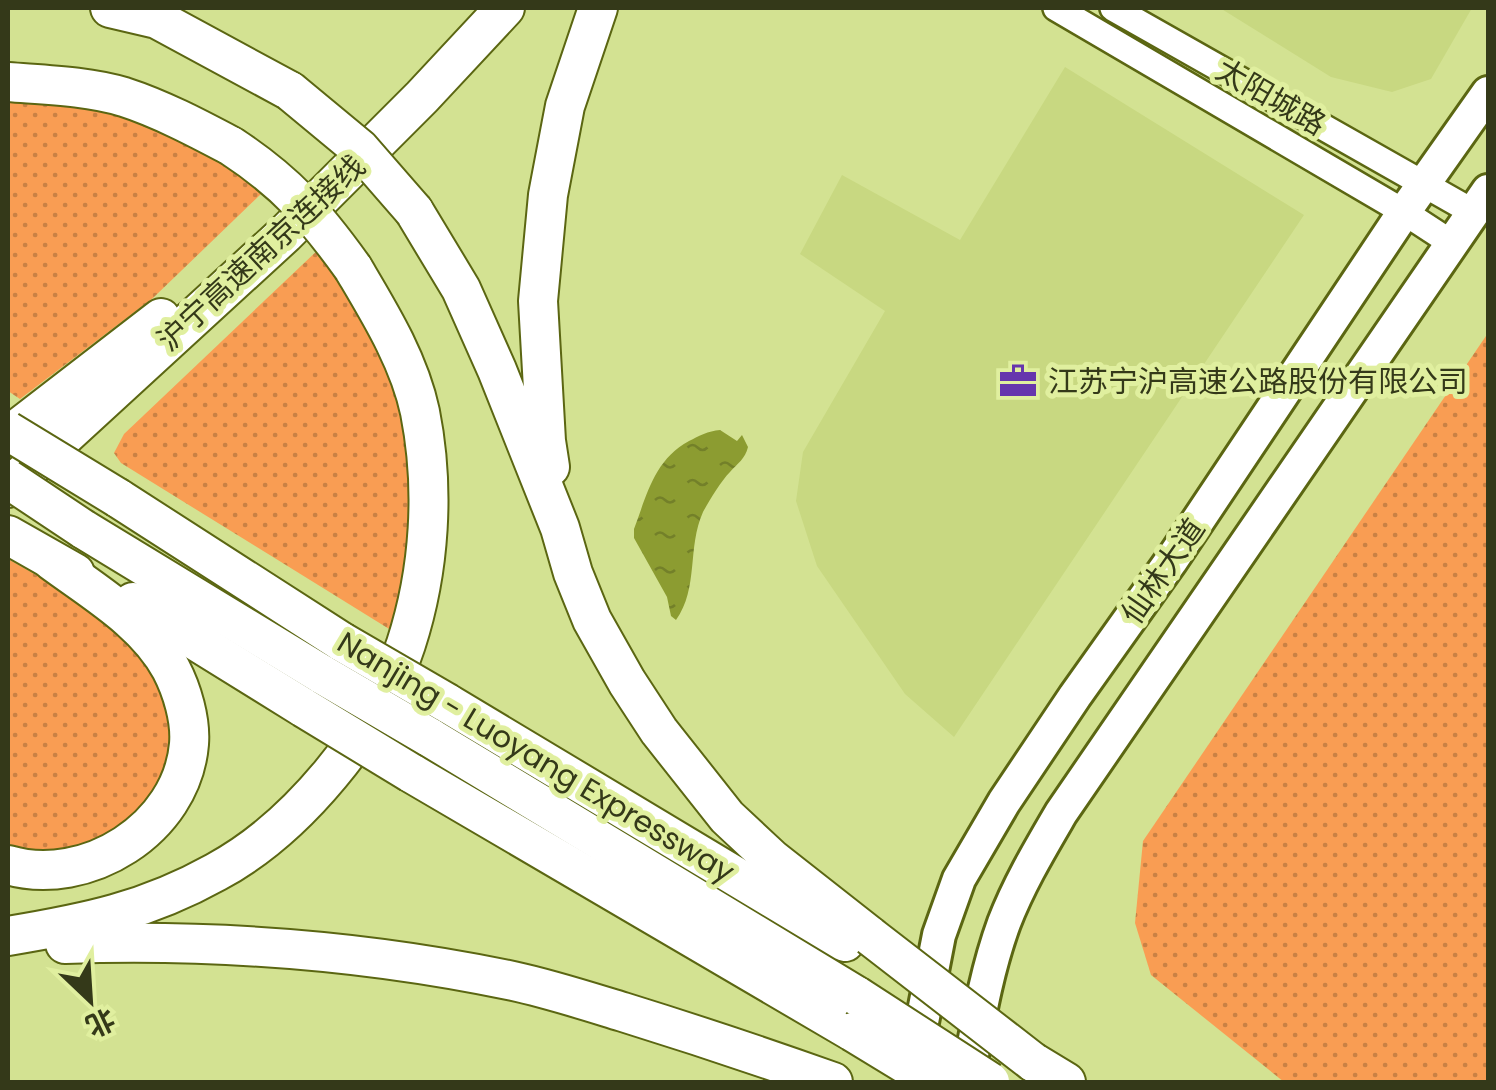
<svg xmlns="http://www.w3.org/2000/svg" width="1496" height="1090" font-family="Poppins,'Noto Sans SC',sans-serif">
  <defs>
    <pattern id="grass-dots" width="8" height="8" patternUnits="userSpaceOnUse" patternTransform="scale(2.5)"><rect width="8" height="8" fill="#f99d53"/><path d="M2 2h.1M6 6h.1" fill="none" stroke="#ca8144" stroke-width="1.8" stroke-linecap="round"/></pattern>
    <pattern id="water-ripples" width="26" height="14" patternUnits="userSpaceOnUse" patternTransform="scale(2.5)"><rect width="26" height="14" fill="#8c9c31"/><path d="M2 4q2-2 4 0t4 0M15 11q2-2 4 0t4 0" fill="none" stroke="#738029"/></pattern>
  </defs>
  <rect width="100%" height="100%" fill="#d3e292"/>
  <!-- built -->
  <g fill="#c8d881">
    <path d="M1220,8H1472L1431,79L1392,92L1331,77Z"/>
    <path d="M1065,67L1304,215L954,737L905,694L817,566L796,501L803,452L885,311L800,254L842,175L960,240Z"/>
  </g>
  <!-- grass -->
  <g fill="url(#grass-dots)">
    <path d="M8,99H58L126,117L203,146L262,193L153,298L20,399L8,391Z"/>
    <path d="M321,247L346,281L400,392L411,440L409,564L394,632L121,463L114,453L124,434Z"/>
    <path d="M1488,333V1082H1284L1151,975L1135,923L1143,841Z"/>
    <path d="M8,559L68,593L143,649L176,720L160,800L83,853L8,851Z"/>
  </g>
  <!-- water -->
  <path fill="url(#water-ripples)" d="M720,430L737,441L742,435L748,447C745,459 738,463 730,472C721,481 709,501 703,512C687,547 699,588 676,620L671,616L667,597L634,538V529C647,495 654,460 689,441C699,436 708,431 720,430Z"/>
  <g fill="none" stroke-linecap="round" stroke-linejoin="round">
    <!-- minor casing -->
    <g stroke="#5b6612" stroke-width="30">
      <g id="minor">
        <path d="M1056,8L1404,212L1453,244"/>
        <path d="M1113,8L1473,212"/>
      </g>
    </g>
    <!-- major casing -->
    <g stroke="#5b6612" stroke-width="38">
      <g id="major">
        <path d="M915,1058L939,935L959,879L1004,802L1075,696L1171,561L1404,212L1488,93"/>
        <path d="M967,1082C977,1029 985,975 1004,923C1019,884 1040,849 1061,813L1488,191"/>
      </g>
    </g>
    <!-- highway casing -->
    <g stroke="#5b6612" stroke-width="42">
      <g id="highway">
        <path d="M110,8L157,19L290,91"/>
        <path d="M8,82C46,85 87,86 124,97C161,109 197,128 231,146"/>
        <path d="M414,211L461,289L497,370L560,528L573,573L592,620L627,682L659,731L727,817L772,859L870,936"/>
        <path d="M8,436L161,318"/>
        <path d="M550,467L546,441L538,301L548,195L565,106L598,8"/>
        <path d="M8,488L285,234L422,97L505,8"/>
        <path d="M118,498L342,642"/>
        <path d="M83,529L323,675"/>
        <path d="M8,535L75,573"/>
        <path d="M133,602L304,708"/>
        <path d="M447,703L845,942"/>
        <path d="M429,737L857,996"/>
        <path d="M411,773L853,1032"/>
        <path d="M8,865C86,888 182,829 189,744C191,720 182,690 171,669C146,622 94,592 52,561"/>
        <path d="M8,936C86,923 146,911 216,872C296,829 378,730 406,644C430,570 435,488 420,412C409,360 379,312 353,268"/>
        <path d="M65,944C215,939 365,950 513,981C550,989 587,1001 623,1012C694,1034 763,1057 833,1082"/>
        <path d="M1033,1062L1066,1082"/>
      </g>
    </g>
    <!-- minor -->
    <use href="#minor" stroke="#fff" stroke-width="25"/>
    <!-- major -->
    <use href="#major" stroke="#fff" stroke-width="32"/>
    <!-- highway -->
    <use href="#highway" stroke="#fff" stroke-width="38"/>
    <!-- highway-bridge casing -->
    <g stroke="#5b6612" stroke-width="42" stroke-linecap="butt">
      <g id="highway-bridge">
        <path d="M290,91L360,149L414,211"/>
        <path d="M231,146C286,182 315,215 353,268"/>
        <path d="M8,431L118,498"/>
        <path d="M8,479L83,529"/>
        <path d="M342,642L447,703"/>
        <path d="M323,675L429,737"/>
        <path d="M304,708L411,773"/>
        <path d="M870,936L1033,1062"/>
        <path d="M857,996L990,1082"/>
        <path d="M853,1032L935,1082"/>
      </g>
    </g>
    <!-- highway-bridge -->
    <use href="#highway-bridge" stroke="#fff" stroke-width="38"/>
  </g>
  <!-- icons -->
  <defs>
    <g id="office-bare" transform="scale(3)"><path d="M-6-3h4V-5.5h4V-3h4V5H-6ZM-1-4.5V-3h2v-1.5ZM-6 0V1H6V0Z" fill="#6636ad" stroke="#e0ef9f" stroke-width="2.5" paint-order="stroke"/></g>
  </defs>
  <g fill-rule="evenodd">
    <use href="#office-bare" x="1018" y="381"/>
  </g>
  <g text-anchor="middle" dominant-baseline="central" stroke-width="10" stroke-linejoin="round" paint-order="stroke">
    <!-- street labels -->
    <g font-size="30" fill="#343919" stroke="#e0ef9f">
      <text transform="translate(1271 97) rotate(30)">太阳城路</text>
      <text transform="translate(261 253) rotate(-43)">沪宁高速南京连接线</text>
      <text transform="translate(1163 571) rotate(-55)">仙林大道</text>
      <text transform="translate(536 757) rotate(31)">Nanjing - Luoyang Expressway</text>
    </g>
    <!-- poi labels -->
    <g font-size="30" fill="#343919" stroke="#e0ef9f" text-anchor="start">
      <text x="1048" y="381">江苏宁沪高速公路股份有限公司</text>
    </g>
  </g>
  <!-- border -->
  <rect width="1496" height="1090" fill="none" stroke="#343919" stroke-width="20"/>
  <!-- north arrow -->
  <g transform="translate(90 1000) rotate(155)" stroke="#e0ef9f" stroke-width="8" paint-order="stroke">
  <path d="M0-8L18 38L0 25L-18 38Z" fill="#343919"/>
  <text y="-15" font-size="28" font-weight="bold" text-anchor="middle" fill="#343919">北</text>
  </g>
</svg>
